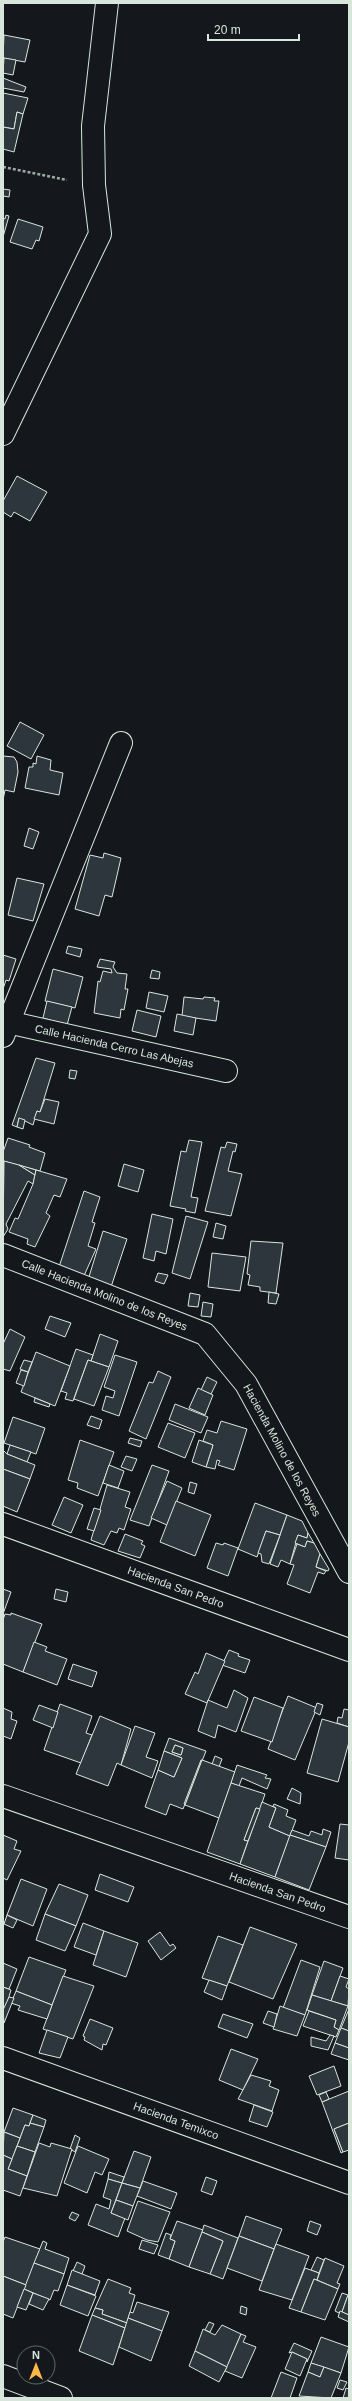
<svg xmlns="http://www.w3.org/2000/svg" width="352" height="2401" font-family="Arial,sans-serif">
  <rect width="100%" height="100%" fill="#14181c"/>
  <!-- building -->
  <g fill="#2c363c" stroke="#d8e6dc" fill-rule="evenodd">
    <path d="M4,35L30,40L25,62L3,58Z"/>
    <path d="M4,58L16,60L13,75L3,73Z"/>
    <path d="M3,78L26,87L24,92L3,88Z"/>
    <path d="M3,93L28,98L23,114L17,112L14,129L3,127Z"/>
    <path d="M17,112L23,114L14,152L3,149V127L14,129Z"/>
    <path d="M3,189L10,190L9,197L3,196Z"/>
    <path d="M6,215L9,216L3,237V218L5,219Z"/>
    <path d="M18,219L43,227L39,241L36,240L32,249L10,242Z"/>
    <path d="M17,476L47,492L30,521L14,512L11,517L3,512V501Z"/>
    <path d="M20,722L44,735L31,759L7,746Z"/>
    <path d="M3,756L14,757L17,762L18,772L14,792L5,790L3,800Z"/>
    <path d="M37,756L51,760L50,770L63,773L59,795L25,788L29,767H33V763L36,764Z"/>
    <path d="M29,828L39,832L33,849L24,846Z"/>
    <path d="M104,853L121,858L112,897L105,895L99,916L75,909L90,855L103,858Z"/>
    <path d="M17,878L44,884L33,921L8,915Z"/>
    <path d="M68,946L82,949L80,957L66,953Z"/>
    <path d="M3,955L16,959L9,981L6,980L3,989Z"/>
    <path d="M100,959L115,962L113,967L117,973L127,974L125,989H128L124,1010L121,1009L120,1018L94,1013L98,981L100,982L103,971L112,973L111,969L97,967Z"/>
    <path d="M53,969L83,977L75,1008L45,1001Z"/>
    <path d="M152,970L160,972L159,979L150,978Z"/>
    <path d="M149,992L168,996L164,1012L146,1008Z"/>
    <path d="M184,997L203,999L204,997L215,998L214,1001H219L216,1021L182,1016Z"/>
    <path d="M47,1001L72,1007L67,1025L43,1018Z"/>
    <path d="M137,1010L161,1016L156,1037L132,1031Z"/>
    <path d="M177,1014L196,1018L193,1035L174,1031Z"/>
    <path d="M36,1058L55,1063L40,1112L37,1111L33,1125L19,1118L17,1127L12,1125Z"/>
    <path d="M70,1070L77,1071L75,1079L69,1078Z"/>
    <path d="M45,1099L59,1102L54,1124L34,1119L37,1111L40,1112Z"/>
    <path d="M19,1118L25,1120L23,1129L17,1127Z"/>
    <path d="M8,1138L30,1145L29,1147L45,1153L40,1171L3,1161V1152Z"/>
    <path d="M189,1140L202,1142L191,1197L198,1198L195,1213L185,1211L186,1209L170,1206L181,1151L186,1152Z"/>
    <path d="M227,1142L237,1144L235,1152L233,1151L228,1171L242,1174L231,1216L205,1211L221,1147L225,1148Z"/>
    <path d="M4,1161L19,1165L35,1175L33,1184L28,1181L6,1224L8,1229L3,1237Z"/>
    <path d="M124,1164L144,1170L138,1192L118,1186Z"/>
    <path d="M19,1165L36,1170L35,1175Z"/>
    <path d="M36,1170L67,1179L60,1197L54,1195L46,1213L50,1216L35,1247L27,1244L28,1239L9,1232L15,1218L18,1219L33,1184Z"/>
    <path d="M84,1191L100,1197L92,1222L95,1223L88,1246L96,1249L83,1278L58,1270Z"/>
    <path d="M152,1214L173,1219L166,1254L156,1251L154,1261L143,1258Z"/>
    <path d="M186,1216L208,1222L190,1279L172,1273Z"/>
    <path d="M216,1223L226,1226L223,1239L213,1237Z"/>
    <path d="M103,1231L127,1239L111,1287L88,1280Z"/>
    <path d="M251,1241L283,1243L276,1293L260,1291V1287L248,1285L250,1275L247,1274Z"/>
    <path d="M212,1253L246,1257L240,1291L208,1287Z"/>
    <path d="M158,1273L168,1275L164,1284L155,1281Z"/>
    <path d="M269,1292L279,1294L276,1304L268,1303Z"/>
    <path d="M190,1293L200,1295L198,1307L188,1306Z"/>
    <path d="M203,1302L213,1304L211,1317L201,1316Z"/>
    <path d="M50,1316L71,1323L65,1337L45,1329Z"/>
    <path d="M10,1329L25,1337L10,1371L3,1369V1344Z"/>
    <path d="M100,1334L118,1341L109,1367L91,1361Z"/>
    <path d="M76,1349L93,1355L91,1361L88,1360L73,1401L65,1399L67,1393L61,1391Z"/>
    <path d="M36,1352L70,1366L55,1406L21,1392Z"/>
    <path d="M115,1355L137,1362L119,1416L102,1410L106,1396L113,1398L115,1391L104,1387Z"/>
    <path d="M24,1360L32,1362L28,1372L20,1369Z"/>
    <path d="M88,1360L109,1367L94,1406L74,1399Z"/>
    <path d="M21,1370L28,1372L24,1386L16,1383Z"/>
    <path d="M158,1371L171,1377L146,1439L129,1431L149,1382L153,1383Z"/>
    <path d="M207,1377L217,1382L211,1394L201,1390Z"/>
    <path d="M198,1388L213,1395L205,1415L189,1408Z"/>
    <path d="M35,1398L50,1404L49,1407L34,1402Z"/>
    <path d="M175,1404L208,1417L201,1433L169,1420Z"/>
    <path d="M91,1416L102,1420L99,1429L87,1425Z"/>
    <path d="M13,1417L45,1428L36,1454L4,1443Z"/>
    <path d="M221,1421L247,1429L234,1470L218,1465L220,1461L217,1460L215,1469L206,1467L213,1445L203,1441L207,1430L217,1433Z"/>
    <path d="M168,1423L195,1433L185,1458L158,1447Z"/>
    <path d="M130,1438L142,1441L140,1447L128,1443Z"/>
    <path d="M80,1440L114,1452L98,1496L77,1488L78,1483L68,1480Z"/>
    <path d="M199,1440L213,1445L206,1467L192,1462Z"/>
    <path d="M10,1445L31,1452L27,1462L7,1454Z"/>
    <path d="M3,1450L7,1454L35,1465L30,1479L3,1469Z"/>
    <path d="M126,1456L137,1459L132,1471L121,1467Z"/>
    <path d="M109,1465L124,1471L118,1488L103,1483Z"/>
    <path d="M152,1465L169,1471L149,1526L130,1520Z"/>
    <path d="M3,1469L30,1479L17,1512L3,1506Z"/>
    <path d="M167,1481L182,1488L167,1525L151,1518Z"/>
    <path d="M190,1482L197,1484L194,1494L188,1492Z"/>
    <path d="M107,1485L130,1492L125,1507L131,1509L124,1530L119,1528L117,1533L111,1531L104,1545L91,1540Z"/>
    <path d="M64,1497L83,1505L71,1533L52,1525Z"/>
    <path d="M176,1501L211,1515L195,1556L160,1542Z"/>
    <path d="M255,1503L287,1515L280,1535L266,1531L257,1557L238,1549Z"/>
    <path d="M94,1508L101,1510L94,1531L87,1529Z"/>
    <path d="M287,1515L302,1521L308,1533L307,1538L298,1535L290,1564L281,1560L278,1567L270,1564Z"/>
    <path d="M266,1531L280,1535L269,1564L262,1562L261,1554L258,1553Z"/>
    <path d="M308,1533L314,1543L307,1541L305,1547L295,1543L298,1535L307,1538Z"/>
    <path d="M125,1534L143,1541L141,1544L145,1546L140,1558L118,1551Z"/>
    <path d="M307,1541L314,1543L320,1554L316,1567L326,1571L324,1574L318,1572L310,1593L287,1584L294,1565L290,1564L297,1544L305,1547Z"/>
    <path d="M216,1543L223,1545L224,1543L238,1548L228,1576L207,1568Z"/>
    <path d="M320,1554L329,1569L328,1571L316,1567Z"/>
    <path d="M3,1589L11,1592L3,1614Z"/>
    <path d="M56,1589L68,1592L66,1602L54,1599Z"/>
    <path d="M11,1613L42,1624L23,1672L3,1664V1620L5,1614L11,1615Z"/>
    <path d="M34,1642L47,1647L45,1651L67,1659L57,1685L23,1672Z"/>
    <path d="M229,1650L239,1654L238,1656L250,1660L245,1673L222,1665Z"/>
    <path d="M206,1653L225,1661L207,1703L185,1694L195,1672L198,1674Z"/>
    <path d="M73,1664L97,1672L92,1687L68,1679Z"/>
    <path d="M234,1690L248,1698L236,1732L218,1725L215,1738L198,1731L208,1700L227,1708Z"/>
    <path d="M288,1696L317,1708L295,1760L268,1749Z"/>
    <path d="M254,1697L283,1708L272,1742L241,1731Z"/>
    <path d="M317,1703L323,1705L320,1715L314,1712Z"/>
    <path d="M60,1704L92,1716L86,1733L92,1735L81,1763L44,1750Z"/>
    <path d="M39,1705L58,1712L53,1728L33,1720Z"/>
    <path d="M3,1708L12,1712L11,1719L17,1721L11,1739L3,1736Z"/>
    <path d="M344,1709L349,1710V1727L337,1723L338,1717L342,1718Z"/>
    <path d="M100,1716L131,1729L121,1765L117,1763L108,1786L76,1774Z"/>
    <path d="M322,1719L349,1727V1742L338,1782L307,1773Z"/>
    <path d="M135,1726L155,1733L146,1757L158,1761L152,1778L121,1765Z"/>
    <path d="M169,1738L206,1751L183,1809L170,1804L166,1815L145,1807L158,1770L174,1777L182,1758L164,1751ZM175,1745L183,1748L181,1755L172,1752Z"/>
    <path d="M175,1745L183,1748L181,1755L172,1752Z"/>
    <path d="M164,1751L182,1758L174,1777L158,1770Z"/>
    <path d="M215,1756L222,1759L219,1767L212,1764Z"/>
    <path d="M201,1760H202L185,1805L184,1804Z"/>
    <path d="M202,1760L235,1772L219,1818L185,1805Z"/>
    <path d="M237,1765L267,1775L265,1778L271,1779L267,1789L242,1778L239,1786L231,1783Z"/>
    <path d="M231,1783L265,1794L260,1809L256,1808L244,1840L248,1841L240,1864L207,1852Z"/>
    <path d="M292,1788L301,1793L300,1804L287,1799Z"/>
    <path d="M262,1802L276,1808L269,1827L290,1836L275,1877L240,1864Z"/>
    <path d="M274,1804L288,1810L286,1816L296,1820L290,1836L269,1827L276,1808L273,1806Z"/>
    <path d="M256,1808L260,1809L248,1841L244,1840Z"/>
    <path d="M340,1824L349,1825V1860L335,1858Z"/>
    <path d="M323,1829L331,1832L326,1847L290,1835L292,1830L309,1836L311,1831L322,1835Z"/>
    <path d="M3,1835L17,1841L14,1849L21,1851L7,1880L3,1878Z"/>
    <path d="M290,1835L326,1847L309,1890L275,1877Z"/>
    <path d="M100,1874L134,1887L128,1902L95,1890Z"/>
    <path d="M21,1879L47,1889L33,1926L7,1915Z"/>
    <path d="M59,1884L88,1895L76,1926L45,1914Z"/>
    <path d="M45,1914L76,1926L65,1951L36,1940Z"/>
    <path d="M7,1915L17,1920L13,1928L4,1924Z"/>
    <path d="M83,1923L104,1931L96,1955L74,1947Z"/>
    <path d="M250,1927L297,1944L273,1999L229,1982Z"/>
    <path d="M104,1931L138,1943L126,1977L93,1965Z"/>
    <path d="M160,1932L170,1946L173,1944L176,1948L161,1960L148,1941Z"/>
    <path d="M218,1936L243,1945L227,1986L202,1978Z"/>
    <path d="M29,1957L66,1970L52,2005L16,1991Z"/>
    <path d="M301,1960L320,1967L305,2015L283,2008Z"/>
    <path d="M324,1961L343,1968L331,2001L312,1995Z"/>
    <path d="M3,1963L17,1969L9,1989L3,1987Z"/>
    <path d="M63,1976L94,1986L73,2039L43,2029Z"/>
    <path d="M340,1976L349,1979L346,1987L349,1989L348,2006L331,2001Z"/>
    <path d="M209,1980L227,1986L222,2000L204,1992Z"/>
    <path d="M3,1987L11,1990L5,2010H3Z"/>
    <path d="M16,1991L52,2005L47,2019L18,2010L20,2006L11,2003Z"/>
    <path d="M312,1995L348,2006L339,2030L334,2027L336,2020L307,2010Z"/>
    <path d="M9,1997L14,1998L4,2023L3,2010Z"/>
    <path d="M280,2006L305,2015L297,2036L273,2029Z"/>
    <path d="M349,2009V2031L341,2028Z"/>
    <path d="M268,2011L277,2014L274,2027L263,2023Z"/>
    <path d="M309,2011L336,2020L334,2027L339,2030L336,2037L303,2026Z"/>
    <path d="M223,2014L253,2024L247,2038L218,2027Z"/>
    <path d="M90,2019L113,2028L106,2045L103,2044L102,2050L84,2040L85,2037L83,2036Z"/>
    <path d="M341,2028L349,2031V2048L335,2043Z"/>
    <path d="M47,2030L68,2037L60,2058L39,2053Z"/>
    <path d="M330,2035L334,2036L328,2050L311,2046V2037L326,2041Z"/>
    <path d="M335,2043L349,2048V2060L331,2054Z"/>
    <path d="M231,2049L258,2059L243,2090L219,2080Z"/>
    <path d="M334,2066L341,2086L317,2095L309,2076Z"/>
    <path d="M251,2075L271,2081L269,2086L279,2090L272,2111L238,2099Z"/>
    <path d="M349,2091V2123L334,2129L343,2152L341,2153L322,2102Z"/>
    <path d="M326,2092L329,2099L322,2102L319,2095Z"/>
    <path d="M254,2105L273,2112L267,2127L249,2121Z"/>
    <path d="M13,2108L33,2115L29,2126L25,2125L20,2138L4,2132Z"/>
    <path d="M33,2115L46,2120L44,2127L30,2123Z"/>
    <path d="M30,2123L44,2127L35,2152L17,2146L25,2125L29,2126Z"/>
    <path d="M349,2123V2150L343,2152L334,2129Z"/>
    <path d="M4,2132L20,2138L12,2159L3,2155Z"/>
    <path d="M75,2135L80,2138L75,2152L70,2149Z"/>
    <path d="M39,2143L50,2147L51,2143L72,2149L57,2196L23,2188Z"/>
    <path d="M17,2146L35,2152L27,2176L8,2169Z"/>
    <path d="M78,2146L109,2159L102,2175L95,2172L87,2193L64,2183Z"/>
    <path d="M134,2151L151,2157L140,2188L122,2183Z"/>
    <path d="M3,2155L12,2159L8,2169L27,2176L20,2196L3,2190Z"/>
    <path d="M109,2172L124,2177L122,2183L108,2179Z"/>
    <path d="M206,2177L217,2181L212,2195L201,2191Z"/>
    <path d="M108,2179L122,2183L111,2213L125,2218L118,2237L88,2225L96,2204L109,2209L111,2200L103,2197Z"/>
    <path d="M143,2181L177,2193L171,2209L137,2196Z"/>
    <path d="M122,2183L140,2188L133,2206L116,2200Z"/>
    <path d="M116,2200L133,2206L128,2220L111,2213Z"/>
    <path d="M138,2201L170,2212L158,2242L147,2240L127,2231Z"/>
    <path d="M72,2212L79,2215L75,2221L69,2218Z"/>
    <path d="M246,2216L282,2229L274,2249L239,2236Z"/>
    <path d="M177,2221L203,2230L189,2267L169,2259L175,2241L170,2239Z"/>
    <path d="M310,2221L321,2225L317,2235L307,2231Z"/>
    <path d="M204,2225L238,2238L223,2279L210,2274L223,2241L202,2232Z"/>
    <path d="M202,2232L223,2241L210,2274L189,2267Z"/>
    <path d="M166,2233L171,2235L170,2239L175,2241L169,2259L158,2255Z"/>
    <path d="M239,2236L274,2249L262,2281L227,2268Z"/>
    <path d="M5,2237L40,2249L26,2285L3,2276V2242Z"/>
    <path d="M142,2240L158,2245L154,2254L139,2249Z"/>
    <path d="M43,2241L47,2243L45,2249L69,2258L64,2274L34,2263Z"/>
    <path d="M276,2244L309,2256L292,2300L259,2290Z"/>
    <path d="M317,2257L324,2260L319,2273L311,2270Z"/>
    <path d="M325,2258L344,2266L337,2283L340,2284L338,2289L317,2280Z"/>
    <path d="M77,2262L85,2266L82,2274L73,2271Z"/>
    <path d="M34,2263L64,2274L58,2291L54,2290L50,2300L24,2289Z"/>
    <path d="M305,2268L319,2273L317,2280L314,2279L301,2312L289,2308Z"/>
    <path d="M72,2270L100,2281L95,2295L67,2285Z"/>
    <path d="M3,2276L26,2285L13,2318L3,2314Z"/>
    <path d="M108,2279L131,2288L129,2293L135,2295L127,2323L102,2314L103,2310L95,2308Z"/>
    <path d="M314,2279L338,2289L325,2320L301,2312Z"/>
    <path d="M67,2285L96,2296L88,2316L60,2305Z"/>
    <path d="M24,2289L33,2293L26,2310L17,2307Z"/>
    <path d="M33,2293L49,2299L43,2310L29,2304Z"/>
    <path d="M342,2293L348,2295L342,2312L339,2313L335,2311Z"/>
    <path d="M348,2295H349V2315L342,2312Z"/>
    <path d="M137,2302L169,2312L162,2331L128,2318L130,2312L133,2313Z"/>
    <path d="M241,2306L247,2308L246,2315L240,2313Z"/>
    <path d="M95,2308L103,2310L102,2314L127,2323L125,2328L92,2315Z"/>
    <path d="M340,2311L349,2315V2322L338,2317Z"/>
    <path d="M92,2315L125,2328L113,2365L79,2351Z"/>
    <path d="M128,2318L162,2331L151,2361L119,2347Z"/>
    <path d="M209,2322L214,2324L210,2332L205,2330Z"/>
    <path d="M222,2325L241,2334L227,2367L195,2351L203,2329L215,2335Z"/>
    <path d="M241,2334L246,2336L243,2342L256,2347L242,2378L225,2371Z"/>
    <path d="M321,2337L349,2347L341,2373L311,2363Z"/>
    <path d="M294,2343L312,2351L307,2362V2359L292,2352L289,2353Z"/>
    <path d="M195,2351L227,2367L219,2382L189,2366Z"/>
    <path d="M292,2352L307,2359L300,2376L285,2369Z"/>
    <path d="M311,2363L324,2367L320,2377L308,2372Z"/>
    <path d="M324,2367L341,2373L331,2398L299,2396L308,2372L320,2377Z"/>
    <path d="M281,2372L297,2378L290,2398H271Z"/>
    <path d="M340,2380L347,2382L343,2390L337,2388Z"/>
    <path d="M346,2388L349,2389V2398H343Z"/>
  </g>
  <g fill="none" stroke-linecap="round" stroke-linejoin="round">
    <!-- minor casing -->
    <g stroke="#d8e6dc" stroke-width="24">
      <g id="minor">
        <path d="M3,434L100,234L94,185L93,126L107,3"/>
        <path id="s1" d="M3,1021L226,1071"/>
        <path d="M3,1036L121,743"/>
        <path id="s2" d="M3,1255L205,1334L246,1384L349,1572"/>
        <path id="s3" d="M3,1524L349,1650"/>
        <path id="s4" d="M3,1796L349,1917"/>
        <path id="s5" d="M3,2058L349,2183"/>
      </g>
    </g>
    <!-- secondary casing -->
    <g stroke="#d8e6dc" stroke-width="24">
      <path id="secondary" d="M3,2376L61,2398"/>
    </g>
    <!-- path -->
    <path stroke="#9da8a2" stroke-width="2.5" stroke-dasharray="3 2" stroke-linecap="butt" d="M3,167L67,180"/>
    <!-- minor -->
    <use href="#minor" stroke="#14181c" stroke-width="22"/>
    <!-- secondary -->
    <use href="#secondary" stroke="#14181c" stroke-width="22"/>
  </g>
  <g text-anchor="middle" dominant-baseline="central" stroke-width="3" stroke-linejoin="round" paint-order="stroke">
    <!-- street labels -->
    <g font-size="11" fill="#d8e6dc" stroke="#14181c">
      <text stroke="none"><textPath href="#s1" startOffset="114">Calle Hacienda Cerro Las Abejas</textPath></text>
      <text stroke="none"><textPath href="#s2" startOffset="109">Calle Hacienda Molino de los Reyes</textPath></text>
      <text stroke="none"><textPath href="#s2" startOffset="357">Hacienda Molino de los Reyes</textPath></text>
      <text stroke="none"><textPath href="#s3" startOffset="184">Hacienda San Pedro</textPath></text>
      <text stroke="none"><textPath href="#s4" startOffset="291">Hacienda San Pedro</textPath></text>
      <text stroke="none"><textPath href="#s5" startOffset="184">Hacienda Temixco</textPath></text>
    </g>
  </g>
  <!-- border -->
  <rect width="352" height="2401" fill="none" stroke="#d8e6dc" stroke-width="8"/>
  <!-- north arrow -->
  <g transform="translate(36 2365)"><circle r="19" fill="#14181c" stroke="#626a69"/>
  <path d="M0-3L7 15L0 10L-7 15Z" fill="#ffb74d"/>
  <text y="-6" font-size="11" font-weight="bold" text-anchor="middle" fill="#d8e6dc">N</text>
  </g>
  <!-- scale -->
  <path d="M208 34v6h91v-6" fill="none" stroke="#d8e6dc" stroke-width="2"/>
  <text x="214" y="34" font-size="12" fill="#d8e6dc" stroke="#14181c" stroke-width="3" paint-order="stroke">20 m</text>
</svg>
